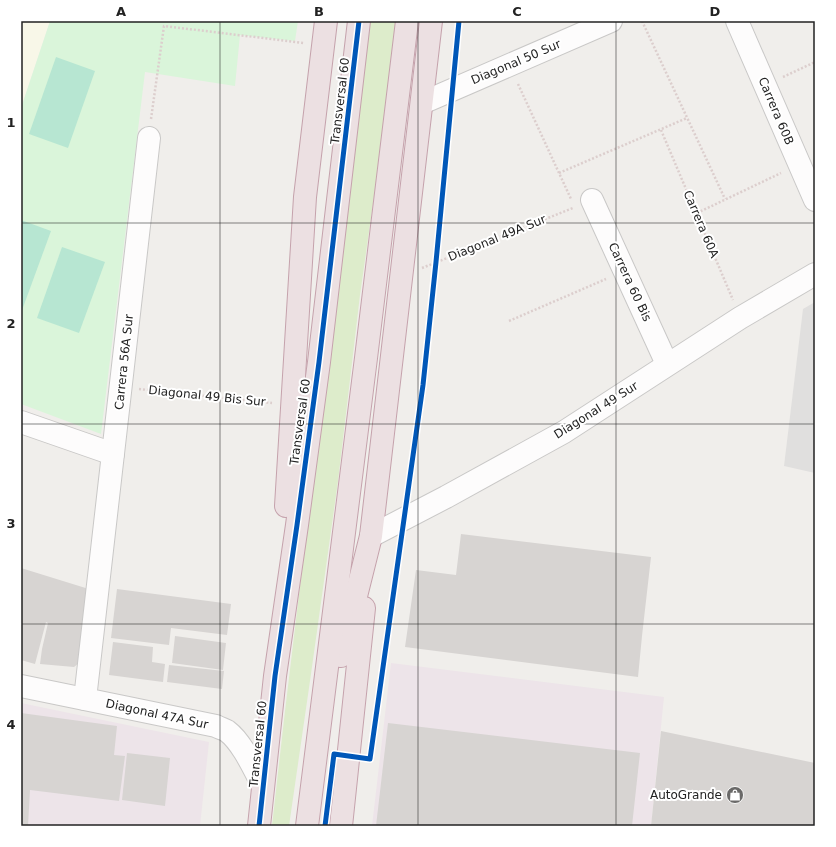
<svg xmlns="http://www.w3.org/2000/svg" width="836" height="847" font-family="'DejaVu Sans',sans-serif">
  <rect width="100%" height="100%" fill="#f0eeeb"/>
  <!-- industrial -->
  <g fill="#ede4e9">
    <path d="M391,663L664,697L651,826H372Z"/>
    <path d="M21,703L209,742L200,826H21Z"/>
  </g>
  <!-- education -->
  <path fill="#f8f7e8" d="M21,21H50L21,108Z"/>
  <!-- grass -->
  <path fill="#ddeccb" d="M368,21H396L385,119L360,295L338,481L311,674L289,826H272L285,711Z"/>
  <!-- park -->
  <path fill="#daf5da" d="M50,21H298L295,41L240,35L235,86L145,72L101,434L21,404V108Z"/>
  <!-- pitch -->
  <g fill="#b7e6d2">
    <path d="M56,57L95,71L68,148L29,134Z"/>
    <path d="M21,220L51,231L21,313Z"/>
    <path d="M62,247L105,262L79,333L37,318Z"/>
  </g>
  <!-- parking -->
  <path fill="#e0dfde" d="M815,302V473L784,466L803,309Z"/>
  <!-- building -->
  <g fill="#d7d4d2">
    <path d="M461,534L651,557L642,636L638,677L405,647L416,570L456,575Z"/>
    <path d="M21,568L92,590L79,663L74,667L40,664L42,649L48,623L46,622L35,664L21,660Z"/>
    <path d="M117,589L231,604L227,635L171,628L169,645L111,638Z"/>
    <path d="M175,636L226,643L223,670L172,663Z"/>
    <path d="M113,642L153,647L152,662L165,664L163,682L109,675Z"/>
    <path d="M169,665L224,671L222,689L167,682Z"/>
    <path d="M21,713L117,726L114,755L125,756L119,801L30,790L28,826H21Z"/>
    <path d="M388,723L640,753L632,826H376Z"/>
    <path d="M661,731L815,763V826H651Z"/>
    <path d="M127,753L170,758L165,806L122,800Z"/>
  </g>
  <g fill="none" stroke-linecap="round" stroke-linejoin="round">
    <!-- minor casing -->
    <g stroke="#c9c8c7" stroke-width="24">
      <g id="minor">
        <path d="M737,21L815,200"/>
        <path d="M422,103L611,21"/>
        <path d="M592,200L667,364"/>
        <path d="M21,422L113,454"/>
        <path d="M371,536L446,497L564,432L740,318L815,274"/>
        <path d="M21,686L216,726C219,728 224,729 227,731C242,742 254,769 263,786"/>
        <path d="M85,699L149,138"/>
      </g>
    </g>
    <!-- highway casing -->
    <g stroke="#c5a2ac" stroke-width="24">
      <g id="highway">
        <path d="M286,506L305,197L326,21"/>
        <path d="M341,656L371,536L431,21"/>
        <path d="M259,826L275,676L297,525L319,362L359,21"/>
        <path d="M307,826L366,358L407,21"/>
        <path d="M341,826L364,608"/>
      </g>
    </g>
    <!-- path -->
    <g stroke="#dccecd" stroke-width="2.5" stroke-dasharray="2 2" stroke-linecap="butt">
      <path d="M642,21L725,199"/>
      <path d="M783,77L815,62"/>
      <path d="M518,84L571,199"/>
      <path d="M151,119L164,26L304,43"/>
      <path d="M661,130L733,300"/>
      <path d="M559,173L687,118"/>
      <path d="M697,213L781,173"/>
      <path d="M422,268L573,208"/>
      <path d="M509,321L606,279"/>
      <path d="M139,389L272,403"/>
    </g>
    <!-- minor -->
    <use href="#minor" stroke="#fdfcfc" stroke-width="22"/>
    <!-- highway -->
    <use href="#highway" stroke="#ece0e2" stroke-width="22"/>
    <!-- cycleway casing -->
    <g stroke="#fff" stroke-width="8">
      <g id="cycleway">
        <path d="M259,826L275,676L297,525L319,362L359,21"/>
        <path d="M325,826L334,754L370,759L423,385L436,262L459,21"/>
      </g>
    </g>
    <!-- cycleway -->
    <use href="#cycleway" stroke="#0057b8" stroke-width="5"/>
  </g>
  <!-- grid -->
  <path fill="none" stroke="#222" stroke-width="1" stroke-opacity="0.55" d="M220,21V826M418,21V826M616,21V826M21,223H815M21,424H815M21,624H815"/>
  <!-- icons -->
  <defs>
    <g id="shop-disc" transform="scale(0.9)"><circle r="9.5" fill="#6a6968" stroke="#fff"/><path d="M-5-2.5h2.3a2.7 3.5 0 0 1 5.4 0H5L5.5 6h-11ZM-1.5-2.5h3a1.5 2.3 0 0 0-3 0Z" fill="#fff"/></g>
  </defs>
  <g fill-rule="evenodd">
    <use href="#shop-disc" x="735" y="795"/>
  </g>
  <g text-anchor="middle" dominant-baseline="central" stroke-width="4" stroke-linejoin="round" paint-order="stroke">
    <!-- street labels -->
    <g font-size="12" fill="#222" stroke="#fff">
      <text transform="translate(516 62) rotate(-23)">Diagonal 50 Sur</text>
      <text transform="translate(340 101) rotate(-83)">Transversal 60</text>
      <text transform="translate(776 111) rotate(67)">Carrera 60B</text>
      <text transform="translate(701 224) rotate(67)">Carrera 60A</text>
      <text transform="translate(497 238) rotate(-22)">Diagonal 49A Sur</text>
      <text transform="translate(630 282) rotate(65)">Carrera 60 Bis</text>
      <text transform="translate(124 362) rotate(-84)">Carrera 56A Sur</text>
      <text transform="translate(207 396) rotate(6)">Diagonal 49 Bis Sur</text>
      <text transform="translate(596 410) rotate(-32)">Diagonal 49 Sur</text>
      <text transform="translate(300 422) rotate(-82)">Transversal 60</text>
      <text transform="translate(157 714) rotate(12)">Diagonal 47A Sur</text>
      <text transform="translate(258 744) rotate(-84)">Transversal 60</text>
    </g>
    <!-- poi labels -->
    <g font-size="12" fill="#222" stroke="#fff" text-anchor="end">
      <text x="722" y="795">AutoGrande</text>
    </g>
  </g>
  <!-- border -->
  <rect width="836" height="847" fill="none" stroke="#ffffff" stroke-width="44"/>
  <rect x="22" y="22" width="792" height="803" fill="none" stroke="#222" stroke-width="1.5"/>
  <g font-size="13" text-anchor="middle" font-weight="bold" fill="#222">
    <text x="121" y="16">A</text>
    <text x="319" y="16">B</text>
    <text x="517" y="16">C</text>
    <text x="715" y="16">D</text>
    <text x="11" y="127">1</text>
    <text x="11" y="328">2</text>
    <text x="11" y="528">3</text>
    <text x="11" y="729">4</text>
  </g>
</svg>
